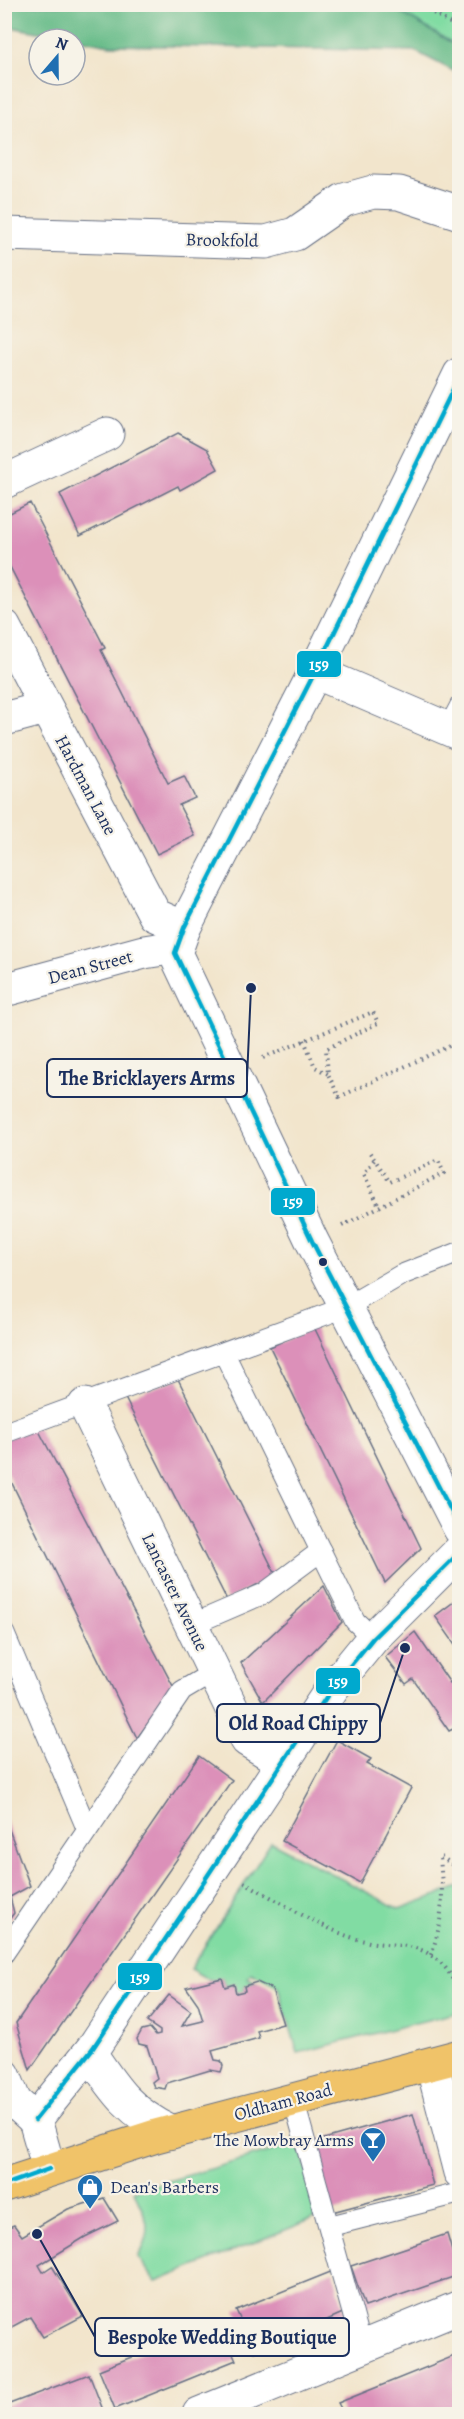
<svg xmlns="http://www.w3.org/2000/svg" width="464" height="2419" font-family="Alegreya,serif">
  <rect width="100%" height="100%" fill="#f7f3e8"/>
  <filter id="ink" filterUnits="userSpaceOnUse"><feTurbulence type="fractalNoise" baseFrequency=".0167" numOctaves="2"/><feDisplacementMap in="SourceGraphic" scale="12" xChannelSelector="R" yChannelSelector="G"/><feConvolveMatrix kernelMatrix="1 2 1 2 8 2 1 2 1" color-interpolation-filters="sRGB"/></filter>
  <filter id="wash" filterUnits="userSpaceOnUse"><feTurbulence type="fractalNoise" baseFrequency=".008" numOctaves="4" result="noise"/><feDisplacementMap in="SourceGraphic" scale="24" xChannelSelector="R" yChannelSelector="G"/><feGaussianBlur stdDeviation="1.35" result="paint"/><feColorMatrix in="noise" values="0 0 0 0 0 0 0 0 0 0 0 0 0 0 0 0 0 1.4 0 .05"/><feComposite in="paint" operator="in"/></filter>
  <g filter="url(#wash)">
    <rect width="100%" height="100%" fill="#f2e5cc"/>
    <!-- green -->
    <g fill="#81dca3" stroke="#4e8680" stroke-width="1.5">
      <path d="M388,5H459V47Z"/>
      <path d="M271,1842L399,1909L459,1887V2012L298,2053L278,1987L251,1973L248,1978L257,1982L244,1986L245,1991L236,1993L234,1984L225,1987L222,1978L211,1981L190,1969Z"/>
      <path d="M299,2143L320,2216L156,2282L138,2257C156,2229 146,2219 134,2191Z"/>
    </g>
    <!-- forest -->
    <path fill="#68bc89" stroke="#427674" stroke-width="1.5" d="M4,5H388L459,47V74L415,51L110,45L5,26Z"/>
    <g id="blocks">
      <!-- building -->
      <g fill="#dc90b9">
        <path d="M178,433L207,449L218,469L180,490L178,486L80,536L60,494Z"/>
        <path d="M30,503L105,648L101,650L168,783L184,776L195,798L179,805L195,836L157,854L4,555V516Z"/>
        <path d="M314,1327L421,1548L385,1583L270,1347Z"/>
        <path d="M178,1379L276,1575L227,1600L125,1398Z"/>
        <path d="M37,1427L174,1688L137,1738L4,1467V1439Z"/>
        <path d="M324,1586L342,1622L263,1702L241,1663Z"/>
        <path d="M459,1598V1650L435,1616Z"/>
        <path d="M415,1632L450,1683L459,1678V1726L449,1731L413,1679L406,1684L385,1657Z"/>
        <path d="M337,1740L371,1759L367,1764L411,1788L360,1883L282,1841Z"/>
        <path d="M199,1756L232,1780L30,2070L16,2023Z"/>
        <path d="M4,1816L30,1886L10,1897L14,1913L4,1926Z"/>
        <path d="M222,1978L225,1987L234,1984L236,1993L245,1991L244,1986L257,1982L272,1989L283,2024L257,2031L259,2038L212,2051L215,2060L221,2061L223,2066L221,2072L210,2070L167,2083L165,2089L154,2087L152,2082L157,2078L147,2046L139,2044L137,2039L142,2030L150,2028L156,2035L160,2034V2031L147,2022L169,1995L191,2011L182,2026L203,2021L198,2004L186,1987Z"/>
        <path d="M413,2114L433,2185L332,2212L313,2142Z"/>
        <path d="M104,2198L118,2221L85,2237L39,2265L43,2272L52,2266L83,2316L43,2337L30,2317L8,2329L4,2321V2229L14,2225L22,2236L68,2209Z"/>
        <path d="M447,2234L459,2275L365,2307L351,2266Z"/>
        <path d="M333,2271L345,2312L255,2352L236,2310Z"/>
        <path d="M219,2322L236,2360L115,2409L99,2370Z"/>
        <path d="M459,2354V2413L344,2414L338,2403Z"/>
        <path d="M89,2374L103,2410L92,2414H4V2406Z"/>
      </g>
    </g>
  </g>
  <g filter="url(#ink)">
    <use href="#blocks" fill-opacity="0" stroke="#666f84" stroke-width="1.5"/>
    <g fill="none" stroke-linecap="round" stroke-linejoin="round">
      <!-- service casing -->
      <g stroke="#666f84" stroke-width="22">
        <g id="service">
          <path d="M448,729L460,706"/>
          <path d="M224,1353L355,1621L373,1638"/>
          <path d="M4,1433L346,1307L401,1275L460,1252"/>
          <path d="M191,1625L263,1594L321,1551"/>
          <path d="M4,1633L87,1829"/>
          <path d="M4,1953L182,1691L214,1672"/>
          <path d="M293,2098L362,2347"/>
          <path d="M330,2226L460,2193"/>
        </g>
      </g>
      <!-- minor casing -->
      <g stroke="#666f84" stroke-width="35">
        <g id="minor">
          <path d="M4,234L266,242L295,234L344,200L373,192L399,193L460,213"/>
          <path d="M4,482L107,434"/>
          <path d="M4,627L155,915L184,928"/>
          <path d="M315,672L460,734"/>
          <path d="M4,719L45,708"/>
          <path d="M4,990L144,952L176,947"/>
          <path d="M85,1405L247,1740L283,1762"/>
          <path d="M90,2053C115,2090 129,2112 171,2132"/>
          <path d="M432,2064L460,2172"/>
          <path d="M4,2075L15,2102L35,2120"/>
          <path d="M35,2120L93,2048L333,1687L373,1638L460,1551"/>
          <path d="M35,2120L49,2169"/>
          <path d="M199,2414L460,2307"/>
        </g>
      </g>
      <!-- tertiary casing -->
      <g stroke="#666f84" stroke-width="35">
        <path id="tertiary" d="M460,374L315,672L184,928L175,953L312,1241L460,1529"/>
      </g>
      <!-- trunk casing -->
      <g stroke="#666f84" stroke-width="35">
        <path id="trunk" d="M4,2185L156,2136L460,2056"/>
      </g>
      <!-- path -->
      <g stroke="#666f84" stroke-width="4" stroke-dasharray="1.5 4.5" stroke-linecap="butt">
        <path d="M418,4L460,29"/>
        <path d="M304,1040L315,1067L328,1074"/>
        <path d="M263,1058L373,1012L378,1023L326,1049L328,1074L339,1097L460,1041"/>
        <path d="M374,1160L364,1174L380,1208"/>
        <path d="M342,1226L444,1173L438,1160L390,1182L368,1150"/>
        <path d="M441,1857L460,1869"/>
        <path d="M244,1882C277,1900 330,1934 365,1941C388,1947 411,1941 432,1956C448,1966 453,1979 460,1997"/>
        <path d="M431,1955C444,1918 443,1895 440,1857"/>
      </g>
      <!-- service -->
      <use href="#service" stroke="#fff" stroke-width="20"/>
      <!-- minor -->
      <use href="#minor" stroke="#fff" stroke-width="33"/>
      <!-- tertiary -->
      <use href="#tertiary" stroke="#fff" stroke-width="33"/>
      <!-- trunk -->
      <use href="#trunk" stroke="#f0c369" stroke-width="33"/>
      <!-- bus-1 casing -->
      <g stroke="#f7f3e8" stroke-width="9">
        <g id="bus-1">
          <path d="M460,375L315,672L184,928L175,953L312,1241L460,1528"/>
          <path d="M35,2120L93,2048L333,1687L373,1638L460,1552"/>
          <path d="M4,2185L49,2169"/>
        </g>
      </g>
      <!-- bus-1 -->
      <use href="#bus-1" stroke="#00a9ce" stroke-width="4.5"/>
    </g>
  </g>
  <!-- icons -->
  <defs>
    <g id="bar-pin" transform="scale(1.35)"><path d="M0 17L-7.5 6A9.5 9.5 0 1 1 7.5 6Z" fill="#1f6fb2" stroke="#f7f3e8"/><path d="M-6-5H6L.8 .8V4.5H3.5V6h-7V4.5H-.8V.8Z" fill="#fff"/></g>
    <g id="shop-pin" transform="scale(1.35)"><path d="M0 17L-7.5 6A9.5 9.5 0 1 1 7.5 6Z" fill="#1f6fb2" stroke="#f7f3e8"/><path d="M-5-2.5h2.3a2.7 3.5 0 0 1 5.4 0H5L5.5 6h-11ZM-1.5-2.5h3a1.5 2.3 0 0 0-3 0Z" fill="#fff"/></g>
  </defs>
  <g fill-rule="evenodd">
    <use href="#bar-pin" x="373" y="2140"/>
    <use href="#shop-pin" x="90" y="2187"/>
  </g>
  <!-- markers -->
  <circle fill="#1b2f5e" stroke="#f7f3e8" stroke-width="2" cx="323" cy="1262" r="5"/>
  <g text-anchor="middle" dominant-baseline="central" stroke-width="4.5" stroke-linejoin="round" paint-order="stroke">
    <!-- street labels -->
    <g font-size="18" fill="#1b2f5e" stroke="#f7f3e8">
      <text transform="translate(222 240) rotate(1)">Brookfold</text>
      <text transform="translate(86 785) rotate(62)">Hardman Lane</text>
      <text transform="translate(90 967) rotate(-15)">Dean Street</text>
      <text transform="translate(175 1592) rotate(64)">Lancaster Avenue</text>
      <text transform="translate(283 2102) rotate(-15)">Oldham Road</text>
    </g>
    <!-- poi labels -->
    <g font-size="18" fill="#1b2f5e" stroke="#f7f3e8" text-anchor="end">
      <text x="354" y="2140">The Mowbray Arms</text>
      <text x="110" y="2187" text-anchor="start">Dean's Barbers</text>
    </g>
  </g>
  <!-- callouts -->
  <path fill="none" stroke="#1b2f5e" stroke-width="2" d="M251 988L247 1078M405 1648L380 1723M37 2234L95 2337"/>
  <g fill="#1b2f5e" stroke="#f7f3e8" stroke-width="2">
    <circle cx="251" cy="988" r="6"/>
    <circle cx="405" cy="1648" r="6"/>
    <circle cx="37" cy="2234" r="6"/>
  </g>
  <g fill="#f7f3e8" stroke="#1b2f5e" stroke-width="2">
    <rect x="47" y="1059" width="200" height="38" rx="6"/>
    <rect x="217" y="1704" width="163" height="38" rx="6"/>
    <rect x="95" y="2318" width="254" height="38" rx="6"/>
  </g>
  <g font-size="20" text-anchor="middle" font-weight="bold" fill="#1b2f5e">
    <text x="147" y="1085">The Bricklayers Arms</text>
    <text x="298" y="1730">Old Road Chippy</text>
    <text x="222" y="2344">Bespoke Wedding Boutique</text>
  </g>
  <g stroke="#f7f3e8" stroke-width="2">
    <rect x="296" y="650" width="46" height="28" rx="6" fill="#00a9ce"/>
    <rect x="270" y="1187" width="46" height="29" rx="6" fill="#00a9ce"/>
    <rect x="315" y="1667" width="46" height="28" rx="6" fill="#00a9ce"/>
    <rect x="117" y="1962" width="46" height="29" rx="6" fill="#00a9ce"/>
  </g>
  <g font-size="16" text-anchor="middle" font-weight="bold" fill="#fff">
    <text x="319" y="670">159</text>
    <text x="293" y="1207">159</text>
    <text x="338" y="1687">159</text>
    <text x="140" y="1983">159</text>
  </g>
  <!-- margin -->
  <rect width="464" height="2419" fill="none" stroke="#f7f3e8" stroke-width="24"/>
  <!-- north arrow -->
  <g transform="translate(57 57) rotate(20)"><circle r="28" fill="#f7f3e8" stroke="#9fa5b1" stroke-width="1.5"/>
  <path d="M0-4.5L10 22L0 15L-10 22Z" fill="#1f6fb2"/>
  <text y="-9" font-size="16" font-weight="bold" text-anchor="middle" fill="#1b2f5e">N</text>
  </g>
</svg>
